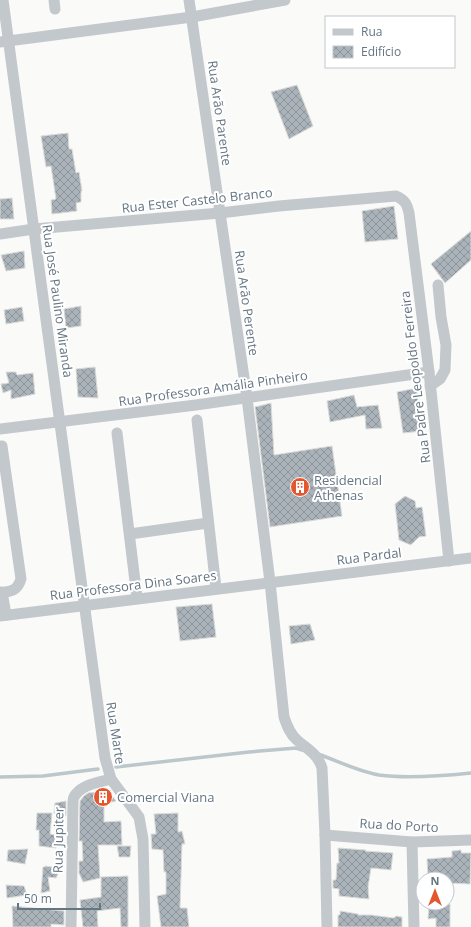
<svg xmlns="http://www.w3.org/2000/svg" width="471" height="927" font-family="'Open Sans',sans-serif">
  <defs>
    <pattern id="building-cross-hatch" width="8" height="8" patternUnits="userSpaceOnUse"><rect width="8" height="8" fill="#aab3b9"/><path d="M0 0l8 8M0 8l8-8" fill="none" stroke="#8e969c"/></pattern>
  </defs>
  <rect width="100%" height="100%" fill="#fafaf8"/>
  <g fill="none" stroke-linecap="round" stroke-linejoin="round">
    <!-- stream -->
    <g stroke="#bbc7cb" stroke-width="3.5">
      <path d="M318,754C338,761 357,771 379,775C408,779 442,776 471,773"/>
      <path d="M116,767L249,752L296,748L302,750"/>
      <path d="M0,777L43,776L98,769"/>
    </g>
  </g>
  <!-- building -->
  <g fill="url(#building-cross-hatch)" stroke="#dcdcda">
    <path d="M297,85L313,126L289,139L271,92Z"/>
    <path d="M68,133L69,149H72L76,173L79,172L82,191H81V202L76,203L77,211L52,214L51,200L56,199L51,166L46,167L41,136Z"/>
    <path d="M12,198L14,219H0V199Z"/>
    <path d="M394,206L398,239L365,242L362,211Z"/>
    <path d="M471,231V260L445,283L431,264Z"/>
    <path d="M24,251L25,268L6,271L1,255Z"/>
    <path d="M81,306V326L66,328L64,309Z"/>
    <path d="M22,307L24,321L6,324L4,310Z"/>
    <path d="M95,367L98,398L78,397L76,369Z"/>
    <path d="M6,372H16L17,375L33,373L35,394L11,399V390L3,393L1,384L9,383Z"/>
    <path d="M417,388L418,401L415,403L417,420H422L423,431L403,433L397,392Z"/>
    <path d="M354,395L357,407L378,405L382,428L366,429L365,415L330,422L327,401Z"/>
    <path d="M271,403L274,455L332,446L342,516L270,527L255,407Z"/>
    <path d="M405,496L415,501L416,508L422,507L426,536L419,537L411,545L399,540L395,504Z"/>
    <path d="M212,604L216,637L180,641L176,607Z"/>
    <path d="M310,624L315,640L291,644L289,626Z"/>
    <path d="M108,791L116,801L104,804V822L121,821L122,845H98L100,878L83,882L79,873V861H83L82,841H79L80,801L84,796L88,793Z"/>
    <path d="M66,801V816L54,813L55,803Z"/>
    <path d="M37,813H52L50,834L55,835L56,848L39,846V830H36Z"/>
    <path d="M178,813V832L182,831L185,844H182L180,908H187L189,927H161L157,896L166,894V872H164L163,850L152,849L151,834H156L154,814Z"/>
    <path d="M117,846H131L130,857H119Z"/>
    <path d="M338,848L366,850L365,851L393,853L391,870L371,868L368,887L369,899L339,896V889L333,888V880H336L337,863H339Z"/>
    <path d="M28,849L25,864L7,861L8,850Z"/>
    <path d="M461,850V853H471L470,884L447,883V879H428L427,859L452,857V851Z"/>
    <path d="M45,866L61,868L56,878L48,877L50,891L41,893L43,867H45Z"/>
    <path d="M128,876V927H121L120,908L97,911L98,927H83L80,900L101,897V877Z"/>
    <path d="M6,885L24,886L27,895L7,898Z"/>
    <path d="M450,904V927H436V918L428,919L429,905Z"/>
    <path d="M12,906L64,911V925L51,924V927H13Z"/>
    <path d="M340,911L358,914V915H371L394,918L396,916L402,917V927H338V915H340Z"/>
  </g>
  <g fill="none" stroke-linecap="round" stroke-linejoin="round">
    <!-- minor -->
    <g stroke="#c3c8cc" stroke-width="11">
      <path d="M3,0L105,758L111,779L139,817L143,839L145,927"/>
      <path d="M54,0L55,9"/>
      <path d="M189,0L247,398L270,582L284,717C287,726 290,734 297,740C307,749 318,754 322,768L325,835L327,927"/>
      <path d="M0,42L192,17L285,0"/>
      <path d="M0,234L34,229L220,213L279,206L396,196C405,200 407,204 409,213L429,372L449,561"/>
      <path d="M430,386L440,379L445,370L446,345L441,317L438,285"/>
      <path d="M197,420L216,588"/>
      <path d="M0,429L196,405L429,372"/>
      <path d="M117,433L137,598"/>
      <path d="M130,534L208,523"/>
      <path d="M2,592L6,615"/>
      <path d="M0,593C12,591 17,591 21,579L2,446"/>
      <path d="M0,616L471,558"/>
      <path d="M325,835L412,842L471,840"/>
      <path d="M412,842L414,927"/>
      <path d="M71,927L73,802C73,800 74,796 76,794C84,784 100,782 111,779"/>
    </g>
  </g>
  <!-- icons -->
  <defs>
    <g id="building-disc" transform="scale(1)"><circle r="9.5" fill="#e4572e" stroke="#fff"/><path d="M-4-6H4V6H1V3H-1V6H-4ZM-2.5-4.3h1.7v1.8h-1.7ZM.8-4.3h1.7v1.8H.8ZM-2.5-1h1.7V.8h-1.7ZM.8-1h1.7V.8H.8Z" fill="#fff"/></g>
  </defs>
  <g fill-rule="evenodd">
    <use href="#building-disc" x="300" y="487"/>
    <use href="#building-disc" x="103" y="797"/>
  </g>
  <g text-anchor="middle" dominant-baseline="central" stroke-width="4" stroke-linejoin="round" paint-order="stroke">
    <!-- street labels -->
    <g font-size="13" fill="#657683" stroke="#fff">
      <text transform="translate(220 113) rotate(82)">Rua Arão Parente</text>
      <text transform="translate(197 200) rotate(-6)">Rua Ester Castelo Branco</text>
      <text transform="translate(58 301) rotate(82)">Rua José Paulino Miranda</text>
      <text transform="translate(247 303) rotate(82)">Rua Arão Perente</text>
      <text transform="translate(415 377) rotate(-97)">Rua Padre Leopoldo Ferreira</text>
      <text transform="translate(213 388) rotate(-8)">Rua Professora Amália Pinheiro</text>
      <text transform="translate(369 556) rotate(-7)">Rua Pardal</text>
      <text transform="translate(133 585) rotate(-7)">Rua Professora Dina Soares</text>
      <text transform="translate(116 733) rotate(81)">Rua Marte</text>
      <text transform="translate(399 825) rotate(3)">Rua do Porto</text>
      <text transform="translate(58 840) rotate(-89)">Rua Jupiter</text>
    </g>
    <!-- poi labels -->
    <g font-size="13" fill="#657683" stroke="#fff" text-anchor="start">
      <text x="314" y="480">Residencial<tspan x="314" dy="15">Athenas</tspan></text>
      <text x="117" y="797">Comercial Viana</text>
    </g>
  </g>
  <!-- legend -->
  <rect x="325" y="16" width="130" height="52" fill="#ffffff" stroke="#c1c8cd"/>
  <rect x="333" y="29" width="20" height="6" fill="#c3c8cc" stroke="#c1c8cd"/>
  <text x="361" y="36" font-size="12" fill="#657683">Rua</text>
  <rect x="333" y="46" width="20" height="12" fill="url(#building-cross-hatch)" stroke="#c1c8cd"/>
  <text x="361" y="56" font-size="12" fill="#657683">Edifício</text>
  <!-- north arrow -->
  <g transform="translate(435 891)"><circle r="19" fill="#ffffff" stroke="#c1c8cd"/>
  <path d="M0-3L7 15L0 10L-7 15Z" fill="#e4572e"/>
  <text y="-6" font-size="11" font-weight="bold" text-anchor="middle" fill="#657683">N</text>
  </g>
  <!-- scale -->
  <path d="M18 903v6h82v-6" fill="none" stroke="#657683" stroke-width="2"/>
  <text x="24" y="903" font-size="12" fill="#657683" stroke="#ffffff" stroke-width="3" paint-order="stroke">50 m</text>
</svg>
